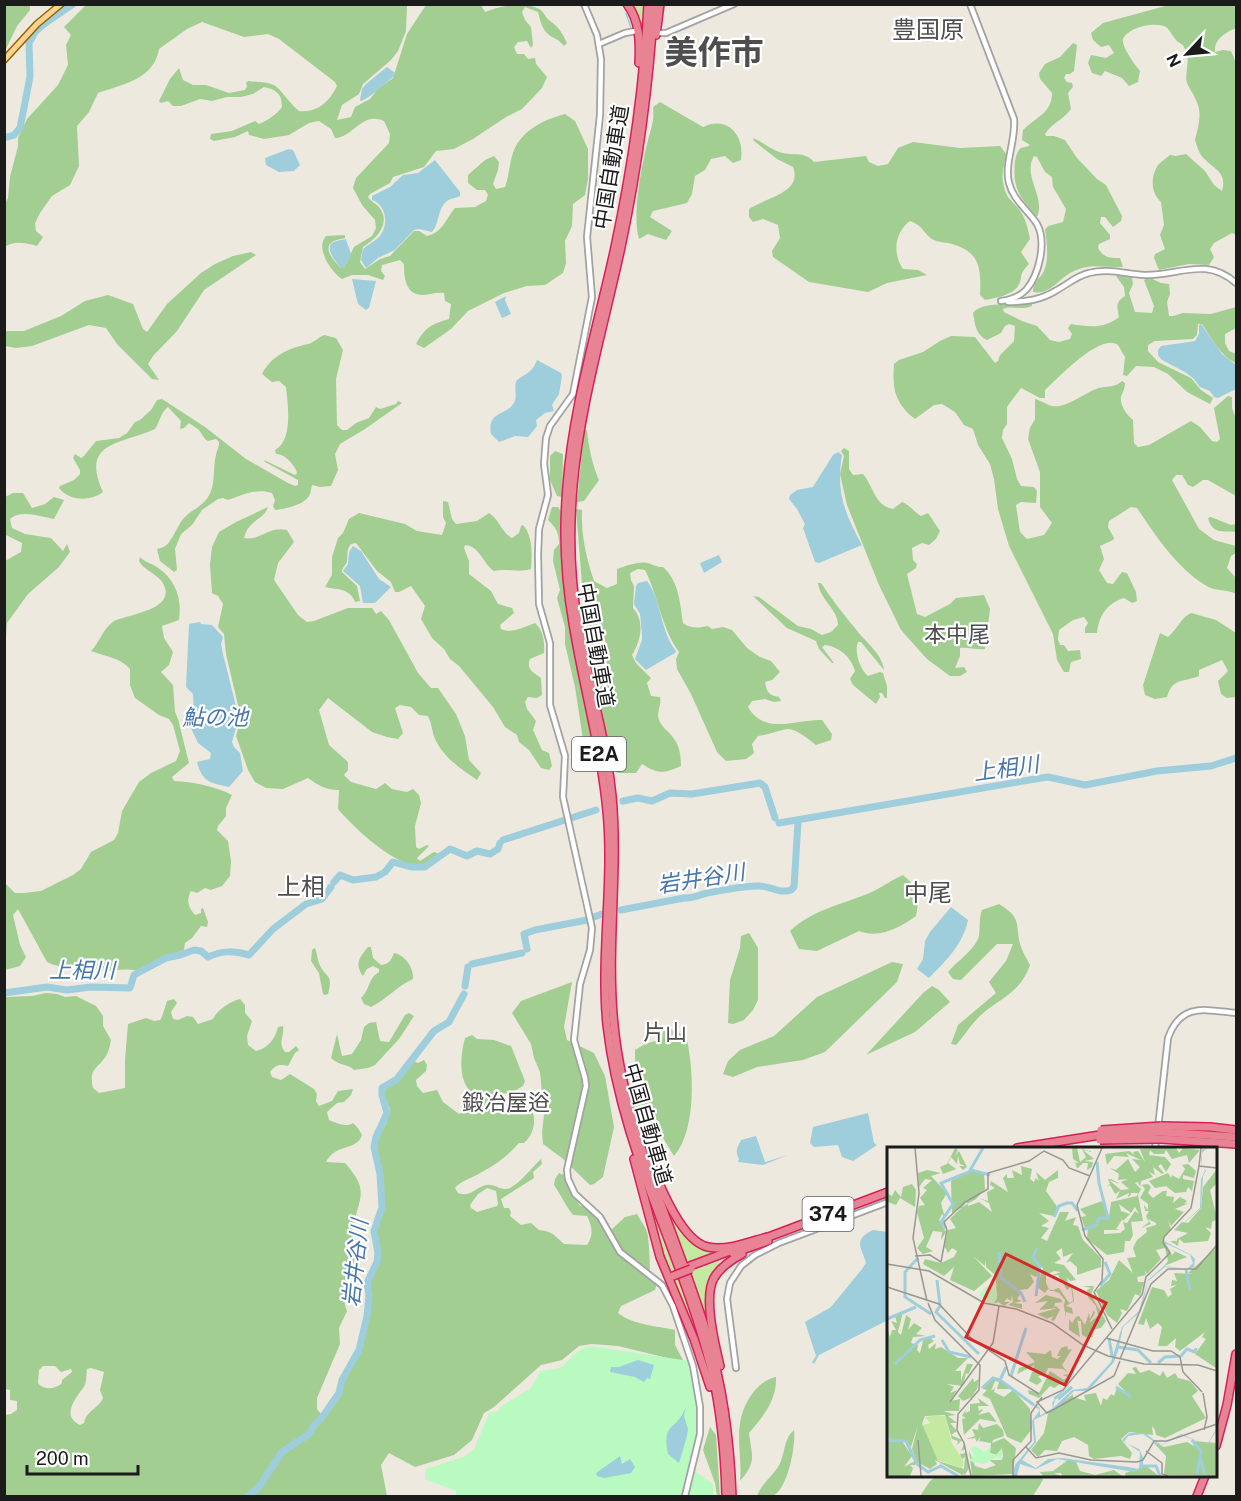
<svg xmlns="http://www.w3.org/2000/svg" width="1241" height="1501" font-family="'Public Sans','Noto Sans JP',sans-serif">
  <rect width="100%" height="100%" fill="#ede9df"/>
  <!-- grass -->
  <g fill="#c4eaa2">
    <path d="M630,5H645L642,41Z"/>
    <path d="M654,1175C667,1202 678,1248 714,1250L716,1254L687,1265Z"/>
    <path d="M641,1178L676,1269L671,1271L666,1266Z"/>
    <path d="M719,1261L721,1266L711,1278L714,1349L689,1272Z"/>
    <path d="M678,1275L706,1360V1368L673,1281V1277Z"/>
  </g>
  <!-- forest -->
  <g fill="#a2ce92" fill-rule="evenodd">
    <path d="M5,4L30,5V10L17,26L5,51Z"/>
    <path d="M86,5H407L406,31L398,51L391,60L363,84L359,94L342,105L337,120L351,117L355,107L370,99L378,89L393,78L407,34L426,5H481L485,12C500,6 526,0 541,10C544,13 546,18 550,21C558,26 563,34 567,43L564,46C559,39 554,39 548,34C542,29 540,20 538,12L525,7L522,12L525,20L531,27L533,45L531,48L527,41L518,42L514,47L517,54H524L528,59L535,58L536,64L547,77L542,88L522,109L506,117L473,139L454,149L436,151L424,167L393,177L390,183L370,194L368,197C371,202 376,203 379,207C392,224 376,239 363,247L360,262L365,269L380,259L390,256L414,231H419L427,236C443,232 445,220 455,208L475,207L486,201L488,195L485,190H477L468,183V175L485,160L494,156L499,162L498,170L493,184L496,189L505,187C509,177 509,166 512,156C519,131 543,120 565,114L575,121L588,149V179L585,195L573,204L572,226L565,241L566,263L563,273L545,285L527,286L504,293L468,311L451,329L424,348L416,344C425,327 432,324 449,319L451,304L445,301L444,293C436,292 430,295 423,295C405,295 404,277 404,264L400,260L382,265L381,271L385,276L383,280L368,275H352L342,279C331,272 315,248 326,236L345,235V238C341,239 334,240 331,243C323,250 336,263 341,268H344L354,247L372,236L376,228L375,220L362,205L353,188L356,178L389,143L390,134L384,121C362,111 354,137 335,138L331,129L319,121L309,123L289,135L264,139L249,135L248,131L235,137L214,141L210,139L211,134L232,131L255,121L259,124C267,121 277,114 282,107C282,94 277,90 264,87L253,94L241,97H227L212,101L200,99L181,106H173L168,101L161,103L159,101L170,79L179,68L183,80L193,85H206L229,93L245,90L247,86L246,83L248,81C256,82 267,82 274,85C281,89 290,104 299,111C317,113 329,102 337,86L335,82L279,39L268,34L244,37L202,22L187,29L159,49C154,79 124,84 98,93L89,112L77,126L79,166L70,185L52,196L40,213L35,223L36,231L43,237L37,246C26,243 14,240 5,247V204L8,198L10,177L18,146V138L27,119L58,85L68,65L66,45L71,35L64,27Z"/>
    <path d="M1169,5H1236V28C1225,33 1214,39 1215,52L1223,50L1231,51L1236,63V235L1232,233L1214,243L1210,249L1214,257L1209,265L1189,264L1159,270L1154,258L1155,254L1165,249L1160,235L1164,225L1161,202C1151,193 1150,177 1158,165C1161,162 1166,158 1170,155L1176,156L1186,154L1205,171L1214,185L1222,191C1228,170 1211,169 1201,155C1198,151 1197,145 1195,140C1198,126 1203,115 1196,100C1194,94 1189,89 1187,83C1184,72 1192,59 1184,47C1183,44 1179,43 1177,41C1173,37 1170,30 1166,27C1155,21 1128,27 1123,39C1121,46 1135,65 1140,71L1138,82L1129,86L1122,78L1105,71L1101,76L1092,73L1088,63L1091,55L1106,58L1114,53L1109,45L1101,47L1093,40L1091,33L1103,23Z"/>
    <path d="M1073,43L1077,45L1074,71L1070,74H1066L1064,78L1067,82L1072,83L1073,87L1068,93L1071,109C1064,119 1051,124 1045,134L1046,136H1054L1065,140L1077,158L1097,179L1106,185L1122,216L1121,221L1113,227L1105,217H1101L1100,223L1110,235V239L1099,244L1098,248C1104,258 1109,258 1120,258L1123,267C1103,268 1090,262 1070,273C1057,281 1049,295 1033,292C1033,282 1040,279 1044,271C1049,259 1047,242 1045,230L1048,226L1063,222L1066,209L1053,187L1052,177L1045,172L1037,157L1034,156C1022,176 1046,197 1037,217C1020,197 1012,189 1015,161C1016,157 1017,151 1021,148C1024,147 1027,147 1030,145L1022,140L1023,130C1036,117 1052,113 1052,93L1040,79L1039,73L1045,64L1060,57Z"/>
    <path d="M660,102L703,127C728,115 745,136 741,160L733,163L725,156L711,159L705,170L695,176L692,194L687,203L653,211L650,217L672,231L666,240L648,234L639,239C632,214 641,170 647,144C650,131 655,121 653,107Z"/>
    <path d="M753,138C763,142 771,150 783,153C796,156 804,151 814,162L866,156L869,162L878,166L888,164L898,148L913,142L960,148L1000,146L1007,155C1002,168 1000,183 1008,197C1012,202 1017,206 1021,212C1026,220 1028,229 1030,239L1021,252L1029,264C1017,276 1024,277 1018,286C1013,295 995,298 985,300L980,295C981,271 981,253 955,245C948,242 938,243 932,239C922,232 925,227 910,221C895,232 892,253 903,269L918,270L927,275L887,283L868,292L809,282L773,257L772,251L780,238L778,225L763,219L753,222L749,217V209C765,198 803,193 793,167L777,159L754,141Z"/>
    <path d="M251,252L256,255L204,290L177,331L153,356L148,364L159,380L152,379L117,344L106,328L89,325L32,346L16,348L5,346V331H24L61,316L85,301L108,295L133,304L143,329L147,332L167,304L201,273L215,264L233,256Z"/>
    <path d="M1119,274L1132,277L1133,284L1129,293L1135,312L1152,313L1154,306L1144,280L1148,277L1161,283L1169,284L1170,294L1167,302L1169,316H1173L1183,313L1211,314L1236,307V328L1225,334V343L1229,351L1236,354V363C1221,357 1211,337 1202,324H1198L1197,335L1193,339L1155,341L1148,345V351L1158,362L1191,378L1201,390L1213,398L1210,404L1187,392L1168,374L1154,367L1136,366L1127,376L1123,375L1125,357C1123,354 1120,348 1118,345C1101,332 1058,378 1045,390V398H1040L1021,388L1007,407V424L1003,430L1002,438L1012,459L1017,479L1021,486L1034,487L1037,491L1036,503L1021,502L1016,505L1020,532L1027,539L1044,535L1052,523L1040,507V472L1028,439L1030,428L1035,419V399C1040,400 1047,405 1052,406C1065,409 1085,393 1096,389C1105,385 1114,389 1122,381L1125,383C1125,389 1123,391 1121,397C1120,406 1127,415 1133,420L1134,443L1138,447L1149,445L1191,421L1200,427L1212,441L1217,442L1220,439L1214,408L1228,396L1232,397V408L1236,419V496L1208,480H1203L1193,487L1188,485L1182,475H1176L1172,480L1199,529L1214,540L1236,546V553L1231,556L1227,568L1236,578V594C1228,589 1215,592 1205,585C1176,567 1156,536 1137,508L1131,507L1109,521L1108,527L1114,538L1113,540L1100,546L1104,559L1099,570L1107,583L1113,584L1122,572L1127,573L1136,592L1137,601L1132,603L1124,598C1107,603 1099,616 1097,633H1085V628L1088,623L1084,617L1073,620L1059,630L1058,640L1060,645H1064L1068,651L1080,650L1081,659L1071,662L1069,672H1064L1057,660L1053,634L1009,546L998,509L994,479L990,464L978,445L973,429L964,425L955,412L942,404L934,405L915,419C895,403 892,389 894,364L899,360L923,352L940,341L951,336L975,337L995,363L998,361L1000,355L1014,341L1015,326L1009,324L1005,326L1001,333L987,340C976,335 975,325 973,313C982,301 1017,305 1032,304V306C1019,311 1014,305 1003,309L1004,312L1022,321L1037,326L1050,340L1059,342L1070,339L1072,334L1068,328L1071,324C1089,327 1104,329 1119,317C1117,307 1115,302 1125,296L1124,287L1116,276Z"/>
    <path d="M324,335L336,338L343,350L336,379L337,425L342,430H347L356,423L369,418L376,407L380,409L396,404L398,401L402,403L365,429L340,444L335,454L338,470L331,486L320,487L312,485C311,488 311,491 310,494C306,505 284,509 275,510L273,506L275,500L272,493C256,488 242,495 228,500L223,498L218,499L202,510L192,525L181,534L175,549L177,570L174,572L160,561L157,549C159,548 162,548 165,546C171,543 178,525 183,519C190,511 199,508 205,501C217,488 212,471 216,455C217,450 219,448 219,442L216,439L208,441L205,439L199,430L189,423L184,428L180,429L181,421L168,407C161,412 160,421 155,429C120,445 80,441 103,492C90,502 69,501 59,488L60,486L74,480L80,474V470L73,458L75,454L81,458L84,456L96,441L119,438L127,433L135,422L140,420L151,410L157,400L162,399L205,427L246,459L288,483L295,486L298,485V480L265,462L264,460L295,475L297,473C296,466 284,453 276,454L275,450C293,441 288,405 286,387L279,381L272,382L262,374C271,356 289,348 308,344C313,343 319,337 324,335Z"/>
    <path d="M584,430H587C588,444 593,468 599,480L584,501L577,502Z"/>
    <path d="M844,448L849,451V469L853,475L863,474C874,487 874,505 893,509L902,502C910,505 914,512 921,516L928,513L940,531L936,539L929,545L922,543L912,548L913,560L917,564L916,568L907,574L917,614L925,617L950,604L956,598L984,595L990,609L985,649C976,650 967,647 960,648V656L955,668L964,667L967,672L960,676H950L927,659L901,630L879,585L847,505L840,474L844,456L841,451Z"/>
    <path d="M555,451L563,454L562,497L557,496L550,480V456Z"/>
    <path d="M13,493H23L32,508L45,504L54,497L64,500L54,519C40,517 22,509 10,519L12,528L25,534L51,538L63,551L67,544L70,552L59,567L28,594L7,623L5,652V561L21,552L22,543L6,535L5,533V497Z"/>
    <path d="M443,501L448,502L452,519L456,524L477,521L489,513C500,520 501,532 512,538L519,533L521,526L523,525C533,536 532,554 531,569C519,573 506,568 494,571C483,564 480,546 465,545L464,548L469,561V574L491,591L498,604L512,608L514,613L500,625L501,629C511,634 524,627 535,623C543,630 545,642 544,653L530,659C526,670 533,672 541,678L542,695L537,698L528,697L525,702L527,709L536,721L533,730L542,750L549,753L552,766L549,770L541,768L529,750L519,742L517,735L505,727L493,707L459,666L450,659L444,649L432,638L421,619L425,606L411,586L399,592H395L391,582L377,571L356,543L351,544C346,550 348,554 347,561C346,566 342,567 342,572L357,586L360,601L355,602C350,588 338,590 325,587L332,575V557L338,538L343,533L349,519L359,513L405,524L417,531L442,535L446,523L443,517Z"/>
    <path d="M268,507C264,520 249,519 244,538C262,541 267,526 287,530L294,542L278,563L274,580L298,615L307,622L314,621L348,608H372L376,614L381,611L389,620L418,673L431,688H438L456,714L465,736L469,760L481,773L477,780C460,768 444,758 435,739C432,732 432,724 428,716L419,715L411,707L400,705L395,708L403,733L398,739L387,737L372,732L328,698L319,710L329,745L348,762V770L344,775L351,782L376,789L385,783L392,789L407,792L413,789L419,795L421,803L415,826L416,847L419,849L427,845L429,846L417,858L420,861L434,852L440,854C435,858 430,863 424,865C400,872 352,826 338,809L339,790C326,790 319,786 308,778L283,789L266,788L255,782L248,770L236,736L241,718L226,654L224,634L218,627L223,604L218,596L212,593L210,564L212,547L219,532L236,522Z"/>
    <path d="M552,507H558L561,512C557,598 582,680 598,764L596,767L589,762L584,746L575,687L565,644V627L557,598L560,590L553,561L554,550L559,544C559,532 556,528 548,520Z"/>
    <path d="M576,509L582,510C581,535 586,557 594,581L607,588L617,584V569C626,566 638,561 648,563C654,565 656,567 663,567C679,581 680,603 683,623C691,629 699,628 708,626L712,629L723,627L732,630L747,648L760,657L771,661L780,672L772,680L765,682C767,692 768,695 779,697L781,701L774,702L765,699L752,701L748,707C765,736 796,719 822,720L832,734L831,740L816,745C810,740 795,728 787,729C777,731 768,735 758,736L752,744L754,753L746,759L726,761L717,752L691,694L677,669L676,659L679,652C662,629 658,596 645,570L638,569L630,573L631,580L634,586L633,608C645,621 641,641 632,655L636,663L651,678L647,683L651,696L660,697C662,705 656,712 659,720C662,728 670,732 674,739C680,747 681,757 681,766C663,774 658,774 642,764L636,773H617L613,765L593,665L584,609Z"/>
    <path d="M1211,517L1231,525L1236,524V532C1222,531 1212,534 1208,518Z"/>
    <path d="M140,557C146,563 151,563 157,567C176,580 182,598 179,620L162,626L164,638L173,652L169,665L161,672L173,685L175,712L178,719L189,763L172,777L174,781C193,782 215,786 232,795L226,808V816L218,826L217,830L228,841L231,861L230,876L222,886L211,890L205,888L197,893L191,891C186,900 188,907 195,915L201,913V909L203,908L208,922L207,927L201,926L192,938L185,943L184,950L163,957L138,971C127,968 116,970 104,971C99,971 95,969 90,968C74,964 63,970 47,962L18,909L13,915L20,945L26,957L20,966L5,970V883L15,893H24L41,891L73,875L81,869L91,852L114,840L118,833L122,811L139,782L151,773L176,761L180,751L173,725L169,719L159,715L135,698L130,685V669C121,658 104,656 91,651C100,642 103,628 114,621C126,615 172,610 165,588C162,575 145,572 139,561Z"/>
    <path d="M818,583H821C832,600 845,616 858,632C867,643 882,654 884,670L861,642H858C854,652 860,669 868,676L880,672L883,673L887,686V698H885L882,693H879L880,697L876,704L853,685L850,679L855,671C851,657 840,647 825,645L822,647L834,663H832L819,649L816,641L787,628L753,596L759,597L798,626L811,629L822,635L831,632L838,625C838,609 820,600 818,583Z"/>
    <path d="M1191,613L1216,620L1236,633V697L1227,698L1221,694L1218,681L1228,671L1222,660L1199,670V676C1182,683 1173,677 1167,697L1155,699L1145,695L1143,685L1160,633L1168,637C1177,630 1181,617 1191,613Z"/>
    <path d="M903,875C920,890 920,895 916,916C899,928 879,939 859,931L817,951L799,949L790,931C814,908 846,904 874,891C884,886 893,879 903,875Z"/>
    <path d="M999,904C1024,919 1014,925 1021,947C1023,953 1027,959 1030,965C1020,993 1002,997 981,1015C971,1024 965,1035 956,1045L951,1044L958,1025L996,993L989,982L1006,961L1013,944H997L961,980L953,979L948,972C957,961 972,952 978,939C981,933 978,920 982,910Z"/>
    <path d="M749,933L758,948V1000L753,1010L744,1020L733,1024L728,1023L730,980L740,948L741,936Z"/>
    <path d="M368,947H371L373,958L381,965C390,964 391,960 394,953C405,955 414,968 413,979C397,986 387,999 371,1007L364,1004L361,998C371,988 368,978 379,972V969L373,966L367,969L363,976C354,963 360,957 368,947Z"/>
    <path d="M315,948C317,953 317,958 319,963C325,979 334,972 328,994L325,995L323,994L319,973L311,961L312,950Z"/>
    <path d="M892,962L903,964L897,982L825,1052L803,1060L757,1067L733,1077L723,1074L728,1061L740,1050L774,1036L817,997Z"/>
    <path d="M572,982L564,1027L567,1040L594,1053L605,1076L614,1127L603,1177L594,1184L590,1185L562,1158L543,1144L542,1132L544,1115L540,1072L534,1058L531,1044L512,1013L521,1001Z"/>
    <path d="M932,986L939,990L950,1002L915,1032L866,1055L923,993Z"/>
    <path d="M46,993L57,994L65,997L76,996L96,1006L103,1016V1026L111,1040C110,1044 109,1051 107,1054C99,1069 88,1067 93,1088L99,1093L125,1088V1059L128,1024L146,1018L154,1021L160,1020L162,1017L167,1001L174,999L177,1003L171,1012L173,1019L178,1020L187,1016L193,1017L198,1024L213,1019C217,1010 231,1001 240,999L245,1005V1013L252,1021L247,1036L248,1045L256,1051C267,1049 276,1038 278,1027L283,1026C285,1036 277,1043 285,1052H289L296,1046L299,1050L295,1053L288,1066C279,1064 276,1065 270,1072L272,1077L281,1080L290,1074L314,1089L317,1094L316,1101L319,1106L332,1101L338,1091L353,1089L351,1095L344,1102L337,1103L327,1112L329,1120C337,1123 345,1128 353,1123L358,1128L362,1135C356,1152 337,1142 326,1162L345,1163C372,1193 357,1198 353,1231C351,1244 358,1256 356,1268C351,1286 339,1290 347,1311L339,1328L340,1344L317,1398V1409L321,1414L327,1412L340,1394L348,1370L359,1353L368,1325L370,1283L379,1262L376,1227L383,1214V1179L377,1148L378,1139L386,1124L390,1109L385,1098L384,1089L399,1079L413,1061L418,1063L424,1060L427,1065L426,1071L416,1080L417,1086L423,1093L437,1090L443,1102L459,1114L478,1104L477,1096C457,1086 460,1056 465,1038L472,1035L477,1039L494,1040L511,1046L525,1081L523,1086L511,1093L495,1094L491,1101L494,1107L531,1108C537,1120 534,1134 524,1143H519C508,1156 495,1165 480,1173C471,1179 463,1179 455,1188L458,1193C470,1197 473,1190 483,1186C493,1182 497,1189 505,1189C515,1190 533,1166 541,1159L542,1164L533,1172L534,1178L501,1199L504,1208H509L511,1212L510,1216L521,1225L531,1223L539,1230L546,1231L553,1234L564,1244L587,1245C594,1235 592,1226 587,1216L573,1215C565,1205 561,1195 554,1185L555,1179L559,1173L564,1175C567,1190 573,1193 580,1206L584,1205L597,1218L604,1230H611L625,1217L637,1214C640,1220 645,1226 647,1232C649,1237 651,1273 649,1278L657,1284L655,1290L621,1306L618,1313C633,1325 657,1326 675,1330V1345L684,1362L618,1346L592,1344L579,1346L562,1360L541,1365L494,1407L484,1413L472,1440L454,1455L415,1467L389,1453L381,1465L387,1496H5V1415L11,1414L17,1410V1401L10,1400V1390L5,1389V997L32,996ZM487,1188L496,1191L498,1204L497,1206L477,1212L471,1208L470,1205L478,1194ZM43,1366H55L61,1372L71,1369L72,1372L62,1380V1383C56,1389 44,1391 38,1383L39,1370ZM91,1368L104,1372L100,1390L103,1398C99,1408 86,1411 84,1423L80,1425C61,1416 75,1399 83,1388C87,1384 86,1375 87,1369Z"/>
    <path d="M409,1013L414,1016L399,1039L375,1065L368,1068L354,1070C347,1063 341,1067 331,1058L337,1034L342,1056L352,1054L361,1040L364,1027L369,1023L376,1022L380,1041L389,1042L405,1015Z"/>
    <path d="M664,1026L686,1036C694,1068 697,1130 674,1156L660,1133L636,1109L635,1050L645,1044L662,1039Z"/>
    <path d="M776,1377C777,1400 763,1417 749,1433C752,1457 757,1461 740,1481C742,1462 737,1442 740,1423C743,1404 756,1381 776,1377Z"/>
    <path d="M710,1427L716,1435L720,1496H717L715,1483L703,1450Z"/>
    <path d="M794,1430C796,1444 788,1491 772,1496C768,1498 762,1496 757,1496C762,1482 776,1474 781,1461C785,1450 785,1437 794,1430Z"/>
    <path d="M937,1476H1041L1043,1480L1033,1496H920L930,1481Z"/>
  </g>
  <!-- park -->
  <g fill="#b9fac0">
    <path d="M591,1346L689,1361L698,1405V1429L683,1496H456V1491L425,1479L426,1469L465,1456L474,1449L489,1413L498,1411L500,1407L531,1388L540,1371L560,1368L581,1349Z"/>
    <path d="M695,1471L713,1484V1496H689Z"/>
  </g>
  <!-- water -->
  <g fill="#9ecddc">
    <path d="M387,67L395,73L394,76C384,84 372,97 361,101L360,100L362,89L366,84Z"/>
    <path d="M289,149L293,150L300,165L294,171L279,172L266,165L265,158Z"/>
    <path d="M435,160L460,192V196C456,198 451,198 447,201C437,209 440,223 432,232L419,229L414,230L395,250L378,258L366,268L361,260L363,249C368,244 374,242 379,237C389,226 387,205 372,200V196L390,187L403,175L418,173Z"/>
    <path d="M346,239L351,254L344,268H341C337,263 326,251 331,244C333,241 342,240 346,239Z"/>
    <path d="M352,279L376,281L369,308L366,310L358,304Z"/>
    <path d="M506,296L505,300L511,314L502,318L495,302Z"/>
    <path d="M1201,324L1222,354L1236,365V389L1218,398L1214,397L1210,391L1200,387L1194,379L1185,372L1162,360L1158,355V350L1161,346L1195,341L1199,334V325Z"/>
    <path d="M537,360L561,373L562,376L559,394L552,405L554,411L545,413L536,420L537,426L528,437L515,436L499,442L491,434C487,411 506,416 514,403C518,396 513,386 517,380C520,377 526,375 529,372C533,369 535,365 537,360Z"/>
    <path d="M838,452L842,455C836,492 844,512 862,545L819,563L815,562L803,528L805,524L797,509L789,499L790,495L797,490L813,487L833,455Z"/>
    <path d="M353,546L361,551L379,579L391,587L375,603H363L360,586L343,571L348,564L349,552Z"/>
    <path d="M719,555L722,562L704,573L700,563Z"/>
    <path d="M647,581C662,601 660,631 676,651L675,653L646,670L635,659L642,640V634L640,614L634,604L636,586L638,583Z"/>
    <path d="M200,622L201,624L212,625L223,637L221,644L223,654L239,718L232,742L234,747L240,753L243,771L229,787C209,782 203,783 197,762L210,759L211,753L198,743L190,726C193,716 194,705 193,694L186,687L189,624Z"/>
    <path d="M951,907L968,920C963,944 946,961 929,978L917,969L923,959L925,941L930,932Z"/>
    <path d="M868,1113L874,1143L877,1145L853,1161L842,1157L838,1145L814,1147L810,1143L813,1127Z"/>
    <path d="M756,1136L765,1162L788,1155L763,1165L738,1162L739,1159C735,1151 737,1148 741,1140Z"/>
    <path d="M873,1230L888,1232V1320L819,1355L814,1364L812,1362L816,1356L805,1322L831,1307L862,1269L866,1263C862,1248 852,1240 873,1230Z"/>
    <path d="M638,1360L654,1365L650,1379L647,1378L644,1382L635,1377L610,1372L611,1367H619Z"/>
    <path d="M686,1406L684,1416L688,1429L687,1436L679,1463L668,1454C662,1419 677,1433 686,1406Z"/>
    <path d="M620,1456L622,1464L630,1459L635,1467L631,1473L604,1478L597,1476L596,1473Z"/>
  </g>
  <g fill="none" stroke-linecap="round" stroke-linejoin="round">
    <!-- stream -->
    <g stroke="#9ecddc" stroke-width="1.5">
      <path d="M587,5L588,4"/>
      <path d="M626,13L631,28L634,30"/>
    </g>
    <!-- river -->
    <g stroke="#9ecddc" stroke-width="7">
      <path d="M4,138L14,135L20,128L30,77L29,43L35,32L44,24L73,4"/>
      <path d="M623,801L638,798L652,801L670,793L692,794L760,783L765,787L775,818"/>
      <path d="M779,823L1041,778L1048,777L1085,785L1157,771L1211,766L1236,758"/>
      <path d="M503,840L596,810"/>
      <path d="M334,882L340,875L353,880L376,877L385,872L393,862L411,867H425L450,849L467,856L477,851L490,854L498,849L500,843"/>
      <path d="M621,910L684,898C693,899 698,895 707,893C724,890 742,886 759,886C771,886 779,894 791,890L794,887L798,822"/>
      <path d="M594,917L602,914"/>
      <path d="M527,949L524,934L535,930L587,920"/>
      <path d="M472,964L522,953"/>
      <path d="M465,986L468,967"/>
      <path d="M4,993L47,987L67,990L91,987L130,988L134,975L166,958L180,955L194,950L201,951L208,957C223,950 234,951 249,955L273,929L306,904L322,899L331,887"/>
      <path d="M248,1496L259,1487L282,1452L309,1434L314,1425L321,1419L339,1393L342,1380L359,1350L367,1316L369,1296L367,1283L377,1262L378,1253L374,1231L382,1207L380,1174L374,1147L376,1137L387,1113L382,1095V1088L397,1079L434,1031L449,1022L464,994"/>
    </g>
    <!-- minor casing -->
    <g stroke="#a2a2a2" stroke-width="8">
      <g id="minor">
        <path d="M584,4L597,35L601,59L600,115L587,237L592,297L573,394L550,426L546,438L544,464L548,495L539,529L538,554L539,604L550,643V705L565,756L563,797L592,928L590,950L580,984L574,1040L585,1078L586,1086L567,1170L568,1179L575,1194L600,1217L620,1252L662,1285L673,1306L693,1366L700,1407V1434L685,1496"/>
        <path d="M970,4L1014,119C1016,141 1004,163 1009,183C1013,200 1028,210 1037,224C1047,242 1039,275 1026,290C1019,297 1010,300 1001,301"/>
        <path d="M659,33H666L734,4"/>
        <path d="M599,44L625,33L636,31"/>
        <path d="M1008,302C1026,302 1041,300 1057,290C1068,284 1076,276 1089,273C1108,268 1125,274 1144,275C1179,276 1205,256 1236,283"/>
        <path d="M1158,1128L1168,1038C1181,1002 1205,1010 1236,1013"/>
        <path d="M1155,1148L1157,1136"/>
        <path d="M736,1368L727,1299L730,1283L741,1266L755,1255L779,1243L888,1202"/>
      </g>
    </g>
    <!-- major casing -->
    <g stroke="#916400" stroke-width="8">
      <path id="major" d="M4,60L37,24L61,4"/>
    </g>
    <!-- highway casing -->
    <g stroke="#d81f5a" stroke-width="10">
      <g id="highway">
        <path d="M627,4C640,21 640,43 639,63"/>
        <path d="M648,4C644,86 632,167 615,247C598,326 573,405 567,486C563,532 565,578 573,623C583,686 601,747 607,811C614,882 600,954 607,1025C621,1149 681,1250 711,1368C721,1410 725,1453 726,1496"/>
        <path d="M654,4C649,86 638,167 621,247C604,326 580,405 573,486C569,532 570,578 578,623C588,681 606,737 612,796C619,872 606,948 614,1025C625,1135 677,1233 708,1338C724,1390 730,1443 732,1496"/>
        <path d="M656,35L660,4"/>
        <path d="M1161,1126L1210,1127L1236,1130"/>
        <path d="M1161,1132L1236,1137"/>
        <path d="M1161,1139L1236,1144"/>
        <path d="M1017,1148L1100,1135"/>
        <path d="M648,1157C658,1181 681,1242 708,1247C727,1251 749,1242 767,1237"/>
        <path d="M634,1159L660,1257L694,1339L710,1387"/>
        <path d="M763,1239L888,1192"/>
        <path d="M733,1253L768,1241"/>
        <path d="M690,1266L738,1248"/>
        <path d="M720,1366C715,1345 703,1297 714,1278C720,1267 731,1260 742,1254"/>
        <path d="M1216,1446L1227,1405L1236,1354"/>
        <path d="M1197,1496L1205,1476"/>
      </g>
    </g>
    <!-- minor -->
    <use href="#minor" stroke="#fff" stroke-width="4.5"/>
    <!-- major -->
    <use href="#major" stroke="#fed293" stroke-width="5"/>
    <!-- highway -->
    <use href="#highway" stroke="#e88394" stroke-width="7"/>
    <!-- highway-bridge casing -->
    <g stroke="#d81f5a" stroke-width="10" stroke-linecap="butt">
      <g id="highway-bridge">
        <path d="M1101,1130L1161,1126"/>
        <path d="M1100,1135L1161,1132"/>
        <path d="M1100,1140L1161,1139"/>
        <path d="M673,1276L691,1269"/>
      </g>
    </g>
    <!-- highway-bridge -->
    <use href="#highway-bridge" stroke="#e88394" stroke-width="7"/>
  </g>
  <g text-anchor="middle" dominant-baseline="central" stroke-width="4.5" stroke-linejoin="round" paint-order="stroke">
    <!-- shield labels -->
    <g fill="#fff" stroke="#5f5f5f" stroke-width="1.5">
      <rect x="572" y="737" width="54" height="34" rx="4.5"/>
      <rect x="802.5" y="1197" width="51" height="34" rx="4.5"/>
    </g>
    <g font-size="20" font-weight="bold" fill="#1b1b1b">
      <text x="599" y="754">E2A</text>
      <text x="828" y="1214">374</text>
    </g>
    <!-- street labels -->
    <g font-size="21" fill="#1b1b1b" stroke="#fff">
      <text transform="translate(611 167) rotate(-81)">中国自動車道</text>
      <text transform="translate(596 645) rotate(80)">中国自動車道</text>
      <text transform="translate(648 1124) rotate(74)">中国自動車道</text>
    </g>
    <!-- neighbourhood labels -->
    <g font-size="22" fill="#4e4e4e" stroke="#fff">
      <text x="957" y="634">本中尾</text>
      <text x="665" y="1032">片山</text>
      <text x="506" y="1102">鍛冶屋逧</text>
    </g>
    <!-- water labels -->
    <g font-size="22" font-style="italic" fill="#4676ab" stroke="#fff">
      <text x="215" y="717">鮎の池</text>
      <text transform="translate(1006 768) rotate(-8)">上相川</text>
      <text transform="translate(701 878) rotate(-9)">岩井谷川</text>
      <text x="82" y="970">上相川</text>
      <text transform="translate(355 1263) rotate(-84)">岩井谷川</text>
    </g>
    <!-- quarter labels -->
    <g font-size="24" fill="#4e4e4e" stroke="#fff">
      <text x="928" y="29">豊国原</text>
      <text x="301" y="886">上相</text>
      <text x="928" y="892">中尾</text>
    </g>
    <!-- town labels -->
    <g font-size="33" font-weight="bold" fill="#4e4e4e" stroke="#fff">
      <text x="714" y="52">美作市</text>
    </g>
  </g>
  <!-- overview -->
  <g transform="translate(887 1147)">
    <rect width="330" height="330" fill="#ede9df"/>
    <path d="M46,269H58L65,296L77,315L75,321L50,313L38,296L35,278L43,276L38,270Z" fill="#c4eaa2"/>
    <path d="M68,1L71,3L68,9L72,4L80,20L76,23L72,19H78L73,17L71,9L70,17L64,10L61,16L69,22L56,27L53,20L60,17ZM185,1H190L193,15L199,10L195,2L206,5L196,3L207,12L197,14L206,15L205,20L200,23L201,16H196L191,21H190L188,16L178,15L192,16L186,12ZM272,1H289L292,6L296,1L313,3L302,16L300,8L285,12L279,3L277,7H267L263,3L262,8L278,10L284,17L279,25L274,17L271,19L277,26L275,27L266,20L268,28L262,25L266,30L248,36L254,42L251,48L256,74L244,75L246,88L243,94H238L237,105L220,108L200,92L201,80H205L209,77L198,81L194,70L199,69L193,62L215,54L222,70L224,55L250,49L251,46H244L243,49L241,50L242,46L229,52L233,44L228,47L223,38L219,40L223,37L221,32H224L233,37L222,33L234,43L242,42L234,35L241,32L231,33L232,27L223,21L229,23L241,12L248,25L253,20L245,12L254,13L239,6L242,10L227,9L220,18L218,7L242,4L248,8L246,5L251,4L258,15L253,2ZM232,57L244,66L248,60L252,67L248,64L240,76L236,75L238,82L233,86L217,87V83H233L229,82L235,73L232,68L236,74L243,67L234,64ZM301,17L309,24L307,31L296,28V32L307,34L305,44L301,40L299,45L288,46L279,39L268,41L262,34L281,26L284,31L285,28L292,32L298,22L295,18ZM134,19L145,22L143,32L147,35L149,31L152,34L149,25L158,33L171,23V31L162,35L159,44L171,61L167,69L152,66L162,74L154,79L162,81L154,91L160,94L173,65H182L178,74L189,70L186,78L191,79L196,93L214,111V120L190,128V120L183,114L179,116L186,106L176,110L175,101L169,105L174,112L167,116L177,118L189,133L183,134L180,130L181,135L177,134L185,139L187,154L179,159L185,161L186,167L179,165V170L176,155L168,156L167,160L169,159L173,163L167,174L164,173L166,169L160,172L150,167L171,161L152,163L161,154L148,156L159,148L174,152L177,158L178,153L172,146L161,142L158,146L150,140L156,121L147,112L153,122L149,130L143,127L147,135L141,142L132,143L114,132L134,146L130,152L135,154L127,156L135,157V162L121,158L126,155L125,148L124,154L120,151L117,155H123L117,159L111,155L106,157L110,151L109,135L107,127L99,120V113L98,119L87,110L105,129L87,144L63,133L67,120L57,129L36,117L38,112L54,116L67,110L70,104L65,101L61,106L57,99L61,83L69,81L63,72L80,55L81,59L92,55L105,65L102,56L92,51L101,54L100,45L108,41L103,38L104,34L121,45L116,31L120,27V31H127L125,23L135,28ZM167,124L174,125L163,129L171,128L180,143L184,140L186,154L182,156L172,141L163,144L159,136V128ZM330,22V36L323,43L330,72L325,75L324,82L318,80L324,86L321,94L297,96L292,92L291,99L283,94H290V92L301,86L287,83L295,75L301,76L314,61L316,40ZM40,23L54,26L44,29L60,46L54,56L58,71L55,67L52,73L59,85L54,93L55,85L46,84L39,100L46,104L36,107L30,101L37,91L30,65L32,59L38,58L33,51L40,43L36,41L45,33L38,32L32,40L31,26ZM85,23L97,27L98,42L89,52L65,66L64,34ZM255,33L253,38L261,37L264,40L261,46L266,51L276,44H280L279,49L287,50L286,56L293,50L300,54L297,57L302,56L288,62L297,65L284,79L281,73L284,82L276,91L285,108L288,105L283,102L300,110L277,119L281,114L278,101L269,103L274,112L260,127L257,123L259,128L250,130L251,135H257L253,149L248,147L240,164L233,162L235,166L230,176L220,168L209,144L222,133L232,113L246,126L240,111L249,110L246,101L250,93L260,85L259,81L269,78V76L261,72L264,77L254,81L262,75L259,69L262,64H258V62L257,60V58L261,63V57L253,51L258,42L255,38L253,39L251,36ZM25,37L29,43L28,60L13,51L9,58L1,55L0,46L5,49L8,43L14,50L16,40ZM330,100V220L329,221L308,207L319,192L315,190L318,185L293,204L288,200L289,191L280,199H271L275,180L271,176L263,182L259,171L257,178L251,177L265,140L277,143L281,150L285,147L283,142L290,138L284,139L285,133L290,134L287,126L306,127L301,126ZM195,139H207L204,148L219,174L214,181L204,183L206,190L198,192L201,191L195,188L194,174H191L190,171L193,190L182,183V172L185,176L189,170L192,169L198,178L202,166L203,172L207,163L208,166L202,176L211,169L209,159L201,150L200,143L204,141ZM16,165L11,185L14,188L19,168L24,172L21,183L27,176L35,181L29,187L39,189L26,190L24,196L31,198L30,203L33,206L36,194L43,191L47,194L41,198L42,202L49,196L48,202L54,200L71,211H81L68,224H74V234L80,217H91H86L80,230L81,227L79,226L76,239L60,237L67,240L63,246L70,243L63,254L73,252L72,264H56L69,268L61,269L70,276H63L70,284L64,288L75,293L70,298L71,294L65,292L58,268L38,269L35,277L51,314L77,322L78,310L75,312L73,307L79,306L78,302L74,304L77,297L79,304L82,321L78,328L75,326L77,329L48,313L50,317L43,322L30,315L25,302L31,278L24,300L19,293L15,294L25,309L17,320L28,314V318H23L26,321L23,329H0V294L14,295L0,291V181L3,190L5,183H9L4,174L10,176L8,169ZM180,199L181,203L185,202L175,218L181,226L176,222L161,221L158,228L151,229L155,234L150,238L142,234L145,225H149L145,223L148,218L130,227L132,221L148,215L139,205L158,207L164,203L165,210L170,212L174,209H170L174,201ZM253,219L249,220L253,226L262,223L273,229L276,224L280,231L288,226L291,231L303,234L311,244L305,249L319,271L278,291L269,288L268,283L265,279L266,288L242,285L234,292L245,306L243,312L234,309L207,312L202,309L201,298L187,290L175,294L170,304L158,303L151,310L144,303L157,286L161,267L186,247V250L199,254L197,248L209,246L214,259L216,251L220,253L224,247L227,249L230,241L245,251L231,237L241,226L249,227L245,221ZM163,224L177,233L180,230L176,228L181,227L177,239L176,235L167,241L163,239L152,251L142,247L141,243L152,246ZM86,231L87,235L92,232L90,242L85,250L76,254L71,249ZM108,231L126,242H110L112,235L108,234L104,244L108,241L107,245L117,250L126,243L143,262L145,282L134,296L120,290L103,252L95,248L100,243L96,242L97,238ZM91,251L102,259H91L92,264L95,262L96,263L91,268L102,265L110,275L93,272L77,288L75,272L79,271L75,269L79,262L78,266L83,264V257L93,256ZM92,276L96,281L110,277L116,283L117,289L106,293L105,296L117,291L129,301L126,327L85,329L82,303L88,319L98,322L109,318L102,313H115L116,309L115,301L111,308L103,306L104,296L92,294L94,288L90,295L88,291L79,292L88,289L85,282L91,283ZM306,294L330,296V329L277,328L279,309L266,295L277,300L300,295L307,299ZM181,313L189,315L193,324L208,328L227,323L235,329H175L174,326H167L174,329H156L153,325L166,324ZM259,319L272,329H239L238,326Z" fill="#a2ce92" fill-rule="evenodd"/>
    <path d="M107,137L110,151L106,158L92,149L90,152L97,141ZM104,299L103,306L109,308L115,301V313L109,310L97,317L82,314L87,308L83,301L90,300L97,305Z" fill="#b9fac0"/>
    <path d="M320,1L315,6V19L319,24L330,22L319,24L316,29L314,61L277,94L304,108L308,112L307,120L302,122L278,120L261,134L254,164L236,180L231,204L227,215L204,241L198,244H187L171,261L147,273L149,295L135,313L149,321L161,312L175,311L241,320L252,322L253,305L235,293L242,286H258L274,298L294,287L317,297L321,296L330,281V283L321,297H317L294,288L273,299L256,287L241,289L237,295L252,302L256,310V321L247,325L170,312L149,322L133,317L130,329H126L128,318L147,295L145,274L153,263L144,257L152,260L153,263V268H154L166,261L165,256L168,252L166,251L183,238L168,253L166,261L185,243L200,241L224,215L235,180L252,164L261,133L277,119L300,122L306,116L303,108L276,95L313,61L314,32L318,24L315,18L314,12L315,3Z" fill="#9ecddc"/>
    <path fill="none" stroke="#9ecddc" stroke-width="3" d="M210,15L212,36M84,23L103,28M167,70L172,59L180,56H185L191,64M59,81L54,75L66,57L54,36L82,25L96,1M195,83L209,78L212,71H221L212,36M112,105L114,131L134,146L138,155M31,111L18,125V150L44,167M299,123L303,143M50,133L53,158M213,139L223,127L218,115M149,149L153,119L146,110L150,101M53,159L49,165L92,207M0,172L29,160M222,191L225,209M55,193L62,205L84,210M231,200L251,203L264,216M271,216L278,210L294,209L300,202L308,205L309,201M8,217L33,193L48,189M119,220L113,233L147,258M124,229L139,181M229,240L244,250M95,241L106,231L113,233M171,252L185,240M0,293L19,294L30,317L41,325L54,319L71,329M305,293L314,304L310,327M313,309L318,329M255,319H269L273,329"/>
    <path fill="none" stroke="#999791" stroke-width="1.5" d="M28,1L32,46L26,91L40,154M215,1L190,58L198,89L216,112L215,134L207,145L225,182M314,1L312,19L330,21M28,109L43,108L54,115L60,83L57,75L78,55L101,42V26L142,14L157,4L176,13L182,21L203,29M0,117L42,124L97,156L129,162L165,176L196,198L221,209L257,217L311,218L330,224M0,140L52,157L85,192L118,214L122,228L152,247M41,156L48,173L93,218L92,243L71,267L70,283L77,296L84,329M219,191L266,204H284L293,210L296,225L315,245M233,212L264,137L281,122H309L330,98M233,214L227,229L164,264L160,266L150,255L176,243L255,148L259,130L283,106L276,96L277,90L304,61L312,19M316,246L320,270L317,283M63,255L106,196L112,159M31,293L34,329M139,300L149,311L172,306L204,313L250,315L256,313L267,294H280L330,277M259,304L275,316V327L281,329M126,329V313L144,294V266L155,250"/>
    <path fill="#d62828" fill-opacity="0.15" stroke="#d62828" stroke-width="3" d="M119,107L219,156L178,238L79,190Z"/>
    <rect width="330" height="330" fill="none" stroke="#1b1b1b" stroke-width="3"/>
  </g>
  <!-- border -->
  <rect width="1241" height="1501" fill="none" stroke="#1b1b1b" stroke-width="12"/>
  <!-- north arrow -->
  <g transform="translate(1187 54) rotate(244)" stroke="#ffffff" stroke-width="4.5" paint-order="stroke">
  <path d="M0-4.5L10 22L0 15L-10 22Z" fill="#1b1b1b"/>
  <text y="-9" font-size="16" font-weight="bold" text-anchor="middle" fill="#1b1b1b">N</text>
  </g>
  <!-- scale -->
  <path d="M27 1465v9h111v-9" fill="none" stroke="#1b1b1b" stroke-width="3"/>
  <text x="36" y="1465" font-size="18" fill="#1b1b1b" stroke="#ffffff" stroke-width="4.5" paint-order="stroke">200 m</text>
</svg>
